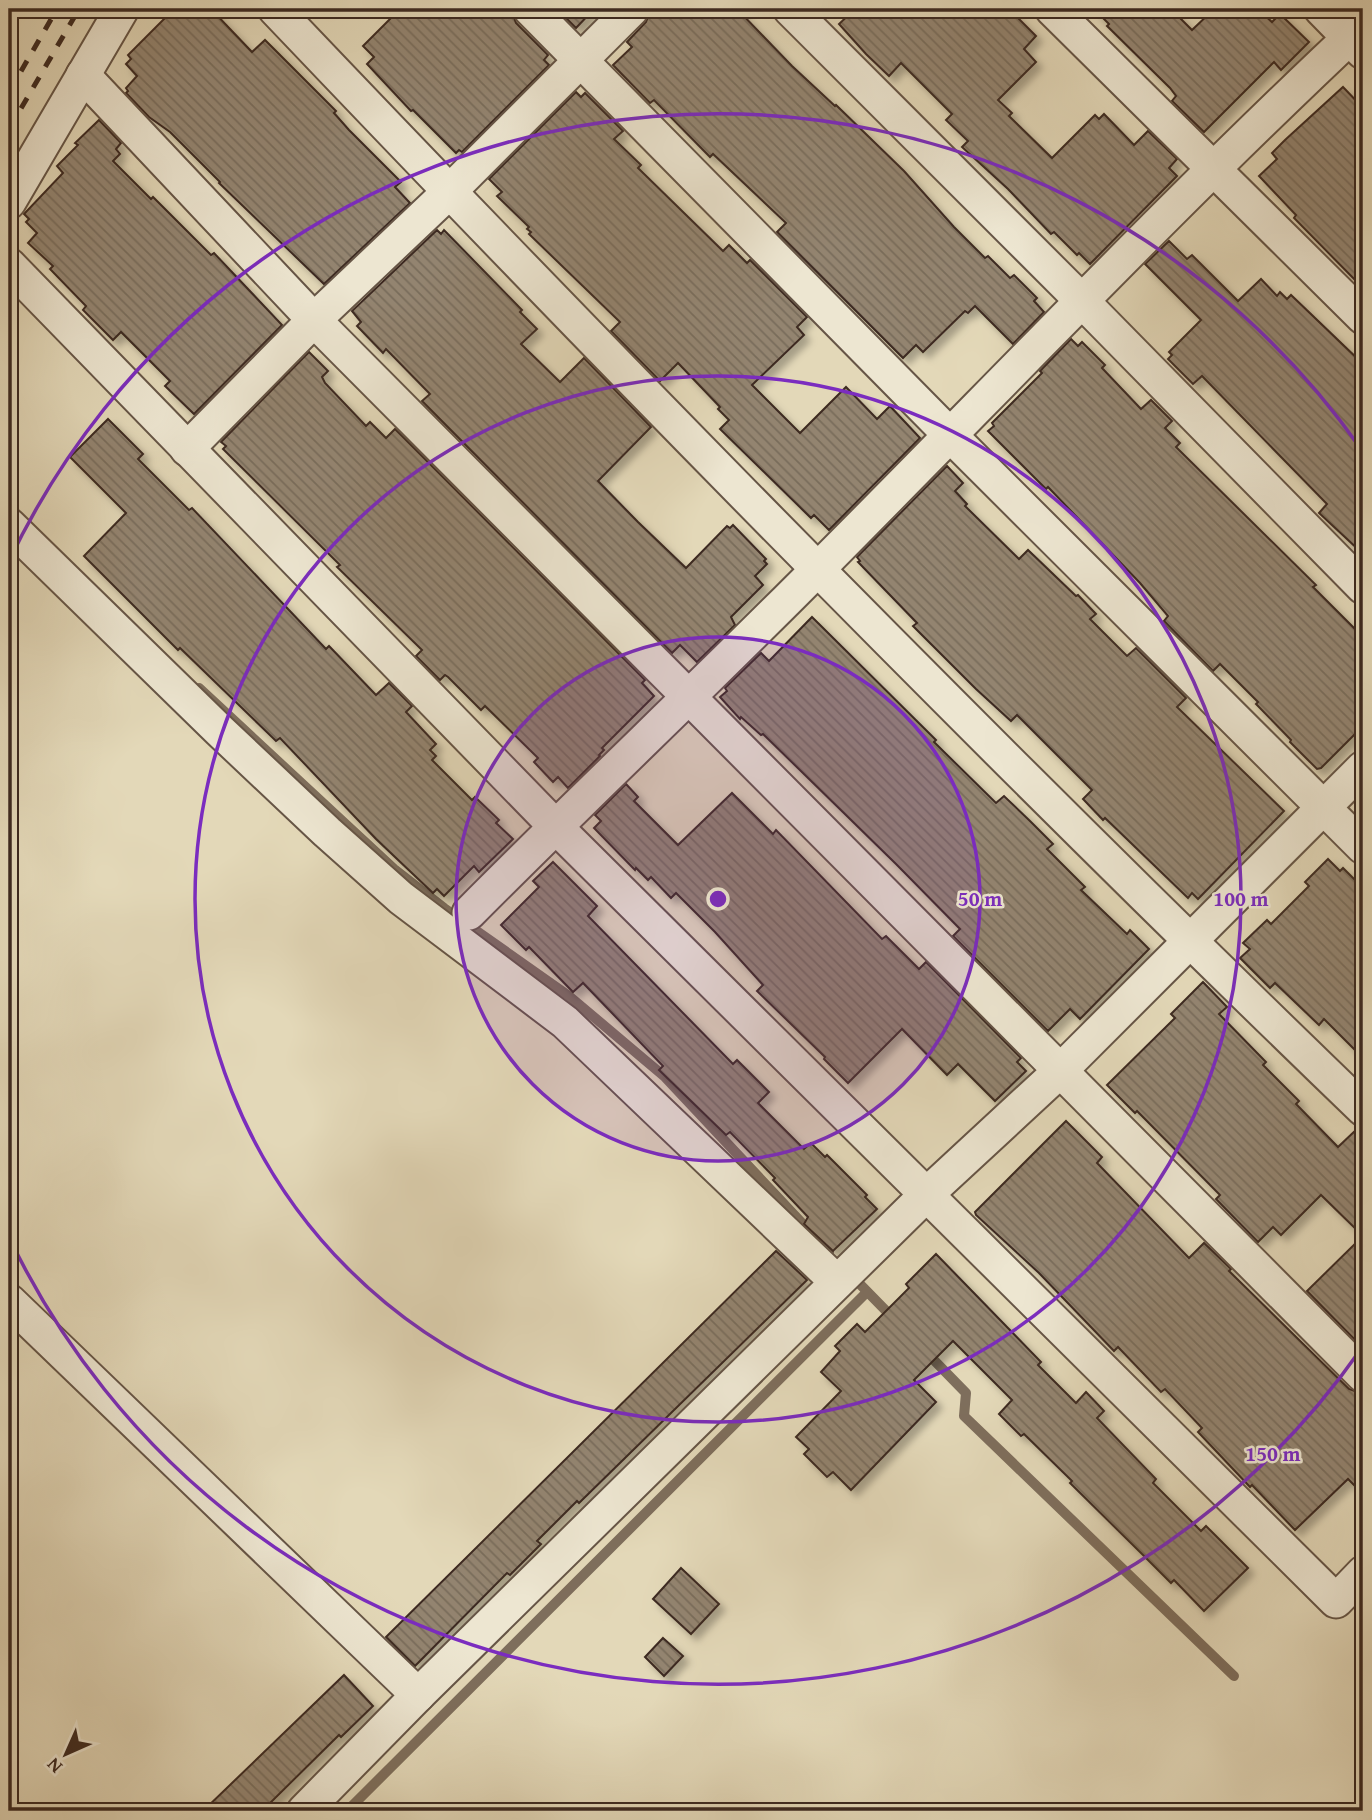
<svg xmlns="http://www.w3.org/2000/svg" width="1372" height="1820" font-family="'Gentium Book Plus',serif">
  <defs>
    <pattern id="building-back-hatch" width="6" height="6" patternUnits="userSpaceOnUse" patternTransform="scale(1.75)"><rect width="6" height="6" fill="#93846f"/><path d="M-1 5l2 2M0 0l6 6M5-1l2 2" fill="none" stroke="#796c5b"/></pattern>
    <filter id="shadow"><feDropShadow dx="6" dy="6" stdDeviation="3.5" flood-color="#0004"/></filter>
  </defs>
  <rect width="100%" height="100%" fill="#e3d8b8"/>
  <filter id="stains"><feTurbulence type="fractalNoise" baseFrequency=".00286" numOctaves="4"/><feColorMatrix values="0 0 0 0 .2 0 0 0 0 .09 0 0 0 0 .02 0 0 0 .5 -.17"/></filter>
  <radialGradient id="worn" r=".72"><stop offset=".6" stop-color="#630" stop-opacity="0"/><stop offset="1" stop-color="#630" stop-opacity=".3"/></radialGradient>
  <g fill="none" stroke-linecap="round" stroke-linejoin="round">
    <!-- stream -->
    <g stroke="#7e6e5c" stroke-width="10">
      <path d="M199,688L394,869L444,908L569,996L665,1077L829,1252"/>
      <path d="M850,1274L895,1320"/>
      <path d="M926,1352L966,1393L964,1416L1234,1676"/>
      <path d="M347,1811L867,1292"/>
    </g>
  </g>
  <!-- building -->
  <g fill="url(#building-back-hatch)" stroke="#3c2920" stroke-width="2" filter="url(#shadow)">
    <path d="M174,9H211L252,52L265,40L336,111L334,113L349,130L401,182L395,187L410,203L324,284L219,183L220,182L170,132L149,117L126,93L128,91L126,88L137,76L126,64L131,59L128,55Z"/>
    <path d="M400,9H511L516,23L548,55L544,60L549,65L462,152L459,150L456,153L413,110L411,111L367,64L374,57L363,46Z"/>
    <path d="M557,9H605L599,14L594,9L576,28Z"/>
    <path d="M651,9H737L792,66L835,106L836,105L904,171L954,227L985,258L988,256L1010,278L1014,275L1037,298L1034,301L1044,312L1013,344L975,306L968,313L965,311L923,352L916,345L903,358L777,232L786,223L713,154L710,157L654,100L650,103L613,65L632,47L627,42L646,22Z"/>
    <path d="M855,9H1009L1036,36L1024,49L1036,62L998,100L1012,113L1009,116L1052,158L1095,115L1099,119L1104,114L1134,145L1148,131L1177,159L1169,168L1177,176L1090,264L1079,253L1077,255L1054,232L1051,234L1008,189L962,147L968,141L946,120L952,114L901,63L889,76L866,54L839,24Z"/>
    <path d="M1094,9H1171L1192,30L1214,9H1258L1272,22L1280,14L1309,42L1281,70L1274,62L1204,132L1172,101L1176,96L1170,88L1107,26L1109,24Z"/>
    <path d="M1343,87L1363,108V217L1357,223L1363,229V288L1294,218L1296,215L1259,176L1277,159L1272,153L1285,140Z"/>
    <path d="M576,92L581,97L585,93L623,131L614,139L641,165L638,168L723,251L729,245L747,263L750,260L807,317L797,327L804,335L752,385L800,433L846,387L877,419L890,406L920,438L829,530L814,515L811,518L720,429L729,420L718,409L720,407L678,363L660,381L611,331L620,322L529,234L531,232L527,229L529,227L497,196L502,192L489,179Z"/>
    <path d="M99,120L121,143L116,149L120,154L113,161L151,199L153,197L211,255L214,253L282,325L194,414L165,386L170,381L121,332L113,340L83,310L86,306L50,269L53,266L28,243L37,233L26,222L29,219L24,214L63,173L57,166L78,145L75,143Z"/>
    <path d="M437,230L441,234L444,230L522,310L520,312L537,329L521,344L560,382L584,358L651,427L598,481L638,522L686,568L727,526L730,528L733,525L766,559L764,561L767,564L755,576L763,585L731,617L735,625L697,662L680,645L672,653L422,401L430,394L386,349L383,353L357,326L361,322L352,311Z"/>
    <path d="M1169,241L1187,259L1192,255L1238,301L1261,279L1277,296L1280,292L1287,299L1291,295L1363,364V554L1319,513L1327,504L1202,376L1193,384L1168,359L1172,355L1169,352L1201,320L1145,264Z"/>
    <path d="M1071,339L1078,346L1082,342L1105,365L1102,368L1141,409L1151,400L1172,421L1165,428L1180,443L1176,447L1316,585L1313,587L1363,637V726L1321,768L1317,769L1290,742L1291,740L1256,704L1258,702L1220,664L1213,671L1164,621L1168,616L1140,583L1048,487L1046,489L988,431L994,426L992,423L1042,373L1040,371Z"/>
    <path d="M309,352L328,371L322,377L325,383L366,426L370,422L386,438L395,429L645,680L642,683L654,696L602,748L604,750L599,755L600,756L568,788L558,777L553,782L534,762L538,758L485,706L481,710L448,677L445,675L440,680L416,656L422,650L337,567L340,565L223,449L226,446L221,442Z"/>
    <path d="M108,419L143,454L138,459L189,510L192,508L326,649L329,646L376,695L389,683L412,706L406,712L436,744L430,750L436,756L432,760L472,800L475,797L499,820L496,823L513,839L479,872L474,866L444,896L437,889L433,893L376,839L280,738L276,741L180,648L178,650L84,556L126,513L70,457Z"/>
    <path d="M947,466L963,483L955,491L967,504L965,506L1019,559L1028,550L1076,596L1078,595L1096,614L1090,619L1127,656L1136,648L1186,698L1177,707L1284,811L1198,899L1192,893L1188,898L1105,818L1103,820L1083,799L1092,790L1017,715L1011,721L976,689L913,626L917,623L858,562L860,561L857,557Z"/>
    <path d="M812,617L936,740L934,742L996,803L1004,796L1030,821L1053,844L1047,849L1085,887L1081,890L1127,934L1130,930L1149,949L1080,1019L1070,1009L1048,1031L953,936L960,929L896,864L763,734L761,735L741,717L740,719L720,697L727,691L725,688L761,653L769,661Z"/>
    <path d="M626,784L638,797L634,801L678,845L732,793L773,834L776,830L882,939L886,936L919,969L926,962L1021,1058L1017,1062L1026,1071L995,1101L958,1064L947,1075L902,1029L848,1083L824,1059L825,1057L757,991L763,985L715,932L676,893L671,898L651,877L648,880L636,868L635,870L594,828L601,821L595,815Z"/>
    <path d="M1328,859L1340,871L1343,868L1363,888V1058L1324,1019L1319,1025L1275,983L1270,988L1240,958L1250,949L1243,943L1267,920L1271,924L1309,886L1305,882Z"/>
    <path d="M553,862L597,906L588,916L733,1064L737,1060L769,1092L758,1103L804,1149L811,1143L825,1157L827,1155L867,1195L865,1197L877,1209L833,1251L804,1224L808,1217L773,1180L775,1178L730,1132L726,1135L659,1070L663,1066L583,983L573,992L529,947L526,950L501,925L539,887L533,881Z"/>
    <path d="M1203,982L1227,1007L1219,1014L1266,1062L1263,1065L1299,1101L1296,1104L1338,1147L1358,1128H1363V1348L1307,1291L1363,1236L1321,1195L1281,1235L1273,1227L1258,1242L1216,1199L1220,1195L1137,1111L1135,1113L1107,1085L1175,1018L1171,1014Z"/>
    <path d="M1066,1121L1102,1157L1097,1163L1189,1258L1204,1243L1231,1269L1229,1271L1349,1389L1363,1394V1494L1348,1479L1295,1530L1252,1485L1250,1487L1198,1432L1202,1428L1165,1389L1161,1392L1118,1347L1114,1351L1039,1273L976,1215L975,1212Z"/>
    <path d="M776,1251L807,1280L579,1503L577,1501L537,1541L541,1544L510,1575L507,1573L415,1666L386,1637Z"/>
    <path d="M936,1254L1041,1362L1038,1365L1076,1403L1086,1392L1104,1411L1097,1418L1156,1479L1153,1483L1201,1531L1206,1526L1248,1568L1204,1611L1174,1580L1171,1583L1142,1554L1070,1483L1072,1481L1024,1434L1021,1436L999,1414L1012,1400L953,1341L914,1380L936,1402L851,1490L833,1472L827,1477L804,1454L809,1449L796,1437L841,1391L821,1372L840,1351L835,1346L857,1324L865,1332L909,1288L906,1284Z"/>
    <path d="M681,1568L719,1604L691,1634L653,1599Z"/>
    <path d="M663,1638L683,1656L664,1676L645,1657Z"/>
    <path d="M344,1675L373,1706L341,1737L339,1735L262,1811H203Z"/>
  </g>
  <g fill="none" stroke-linecap="round" stroke-linejoin="round">
    <!-- minor casing -->
    <g stroke="#665546" stroke-width="37">
      <g id="minor">
        <path d="M275,9C630,382 992,751 1363,1109"/>
        <path d="M530,9L950,435L1363,847"/>
        <path d="M790,9L1083,302L1363,587"/>
        <path d="M1052,9L1363,317"/>
        <path d="M1321,9L1363,52"/>
        <path d="M83,75L314,320L1363,1375"/>
        <path d="M9,202L122,9"/>
        <path d="M9,265L555,826L1336,1601L1363,1573"/>
        <path d="M187,449L314,320L449,192L632,9"/>
        <path d="M9,525L220,731L327,832L401,898L565,1022L837,1282"/>
        <path d="M469,913C585,796 705,683 821,566C1001,385 1177,199 1363,25"/>
        <path d="M9,1301L418,1695"/>
        <path d="M304,1811L418,1695L927,1194L1061,1070L1363,768"/>
      </g>
    </g>
    <!-- minor -->
    <use href="#minor" stroke="#ede6d1" stroke-width="33"/>
    <!-- rail -->
    <g stroke="#3c2920" stroke-width="5" stroke-dasharray="12 12" stroke-linecap="butt">
      <path d="M9,92L57,9"/>
      <path d="M9,129L79,9"/>
    </g>
  </g>
  <!-- distance rings -->
  <circle cx="718" cy="899" r="262" fill="#7b2cbf" fill-opacity=".12"/>
  <g fill="none" stroke="#7b2cbf" stroke-width="3.5">
    <circle cx="718" cy="899" r="262"/>
    <circle cx="718" cy="899" r="523"/>
    <path d="M1361 1349A785 785 0 0 1 9 1237M9 561A785 785 0 0 1 1361 449"/>
  </g>
  <circle cx="718" cy="899" r="10" fill="#7b2cbf" stroke="#ede6d1" stroke-width="3.5"/>
  <g font-size="21" text-anchor="middle" font-weight="bold" fill="#7b2cbf" stroke="#ede6d1" stroke-width="5" stroke-linejoin="round" paint-order="stroke">
    <text x="980" y="906">50 m</text>
    <text x="1241" y="906">100 m</text>
    <text x="1273" y="1461">150 m</text>
  </g>
  <!-- margin -->
  <rect width="1372" height="1820" fill="none" stroke="#e3d8b8" stroke-width="35"/>
  <rect x="10" y="10" width="1351" height="1799" fill="none" stroke="#3c2920" stroke-width="3.5"/>
  <rect x="18" y="18" width="1337" height="1785" fill="none" stroke="#3c2920" stroke-width="2"/>
  <!-- north arrow -->
  <g transform="translate(66 1754) rotate(225)" stroke="#ede6d1" stroke-width="5" paint-order="stroke">
  <path d="M0-5L12 26L0 18L-12 26Z" fill="#3c2920"/>
  <text y="-10" font-size="19" font-weight="bold" text-anchor="middle" fill="#3c2920">N</text>
  </g>
  <rect width="100%" height="100%" filter="url(#stains)"/>
  <rect width="100%" height="100%" fill="url(#worn)"/>
</svg>
